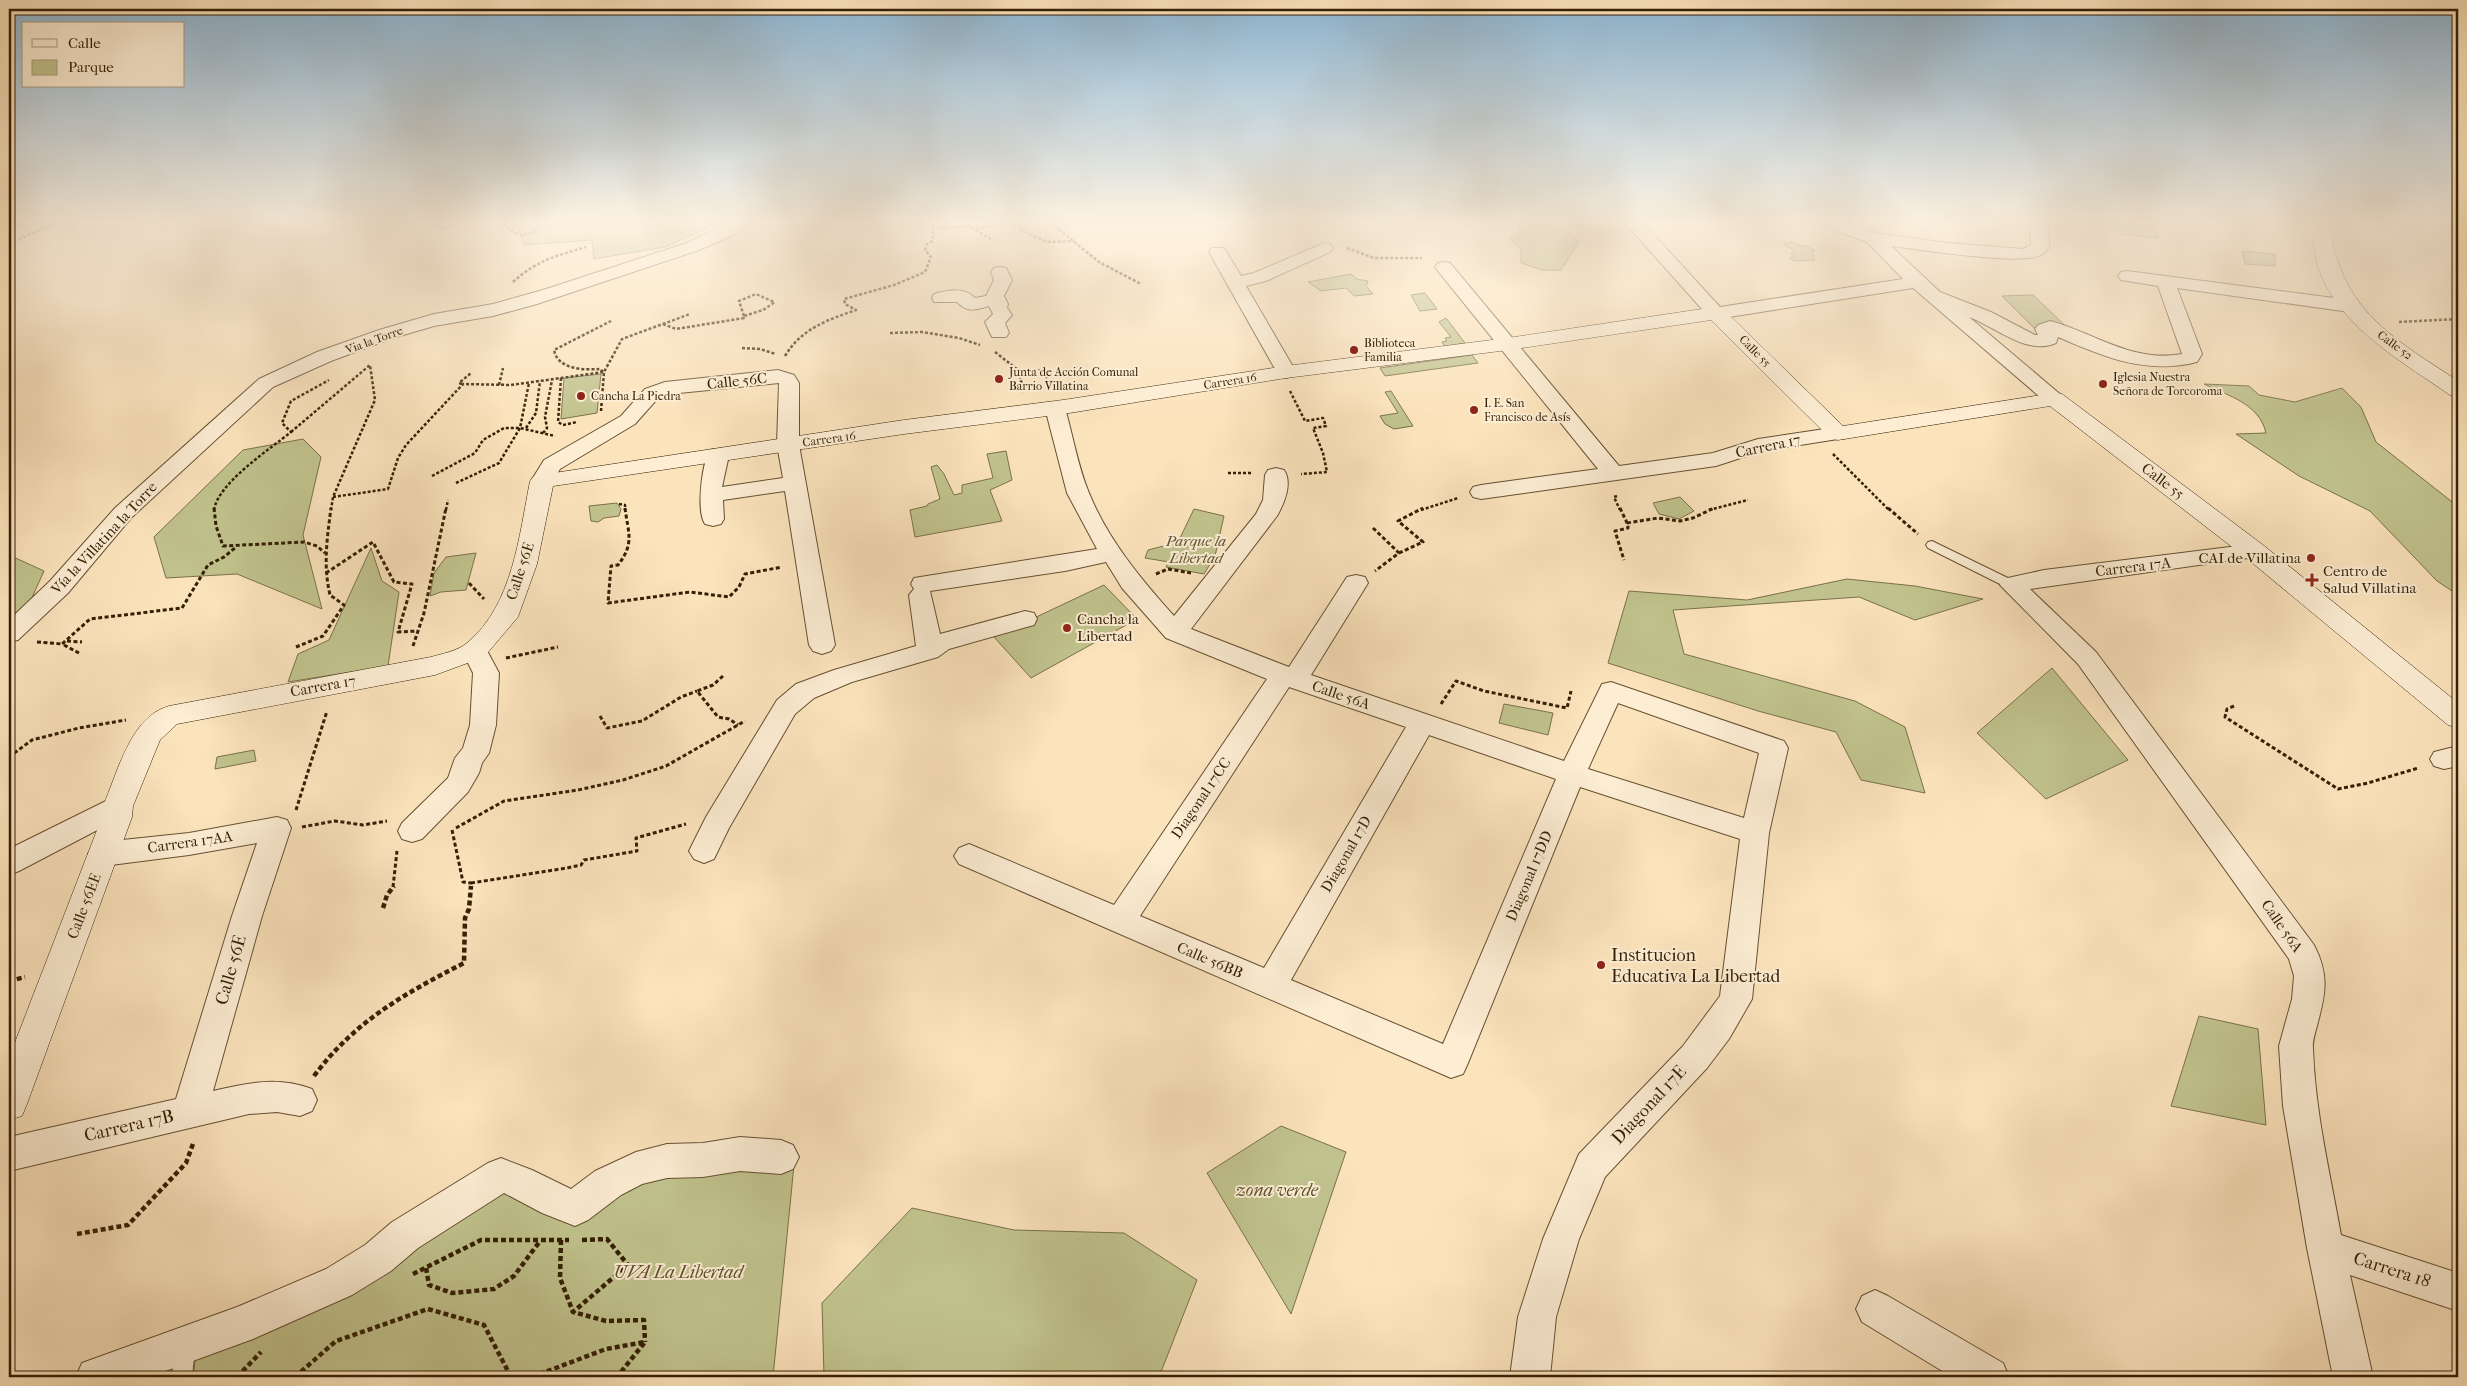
<svg xmlns="http://www.w3.org/2000/svg" width="2467" height="1386" font-family="'IM FELL French Canon',serif">
  <rect width="100%" height="100%" fill="#fbe3bc"/>
  <filter id="stains"><feTurbulence type="fractalNoise" baseFrequency=".004" numOctaves="4"/><feColorMatrix values="0 0 0 0 .2 0 0 0 0 .09 0 0 0 0 .02 0 0 0 .5 -.17"/></filter>
  <radialGradient id="worn" r=".72"><stop offset=".6" stop-color="#630" stop-opacity="0"/><stop offset="1" stop-color="#630" stop-opacity=".3"/></radialGradient>
  <!-- green -->
  <g fill="#c1c38e" stroke="#7a7149">
    <path d="M517,223H718L665,247L594,259L592,240L524,245Z"/>
    <path d="M1519,223L1565,229L1579,242L1561,270H1542L1521,263V250L1509,238L1520,232Z"/>
    <path d="M2092,223C2111,223 2150,216 2159,238L2120,234L2121,231L2108,228V226Z"/>
    <path d="M1792,242L1800,246H1808L1815,251L1812,252L1815,260L1793,261L1790,258L1794,257L1791,254L1795,251L1783,244Z"/>
    <path d="M2242,251L2275,254V266L2245,264Z"/>
    <path d="M1351,274L1357,279L1368,281L1366,286L1373,294L1354,296L1346,288L1321,291L1308,282Z"/>
    <path d="M1425,293L1437,309L1420,311L1411,295Z"/>
    <path d="M2033,295L2074,334L2042,336L2002,296Z"/>
    <path d="M1446,318L1465,343L1445,347L1442,342L1447,341L1445,338L1451,337L1439,322Z"/>
    <path d="M1472,355L1478,363L1385,376L1380,368Z"/>
    <path d="M601,374L597,413L561,419L564,378Z"/>
    <path d="M2204,384L2249,386L2259,395L2295,402L2342,388L2361,407L2376,442L2451,501L2458,509V595L2437,581L2370,511L2299,476L2236,434L2266,433C2259,403 2228,396 2204,384Z"/>
    <path d="M1391,391L1413,426L1394,429L1385,424L1380,416L1398,413L1385,392Z"/>
    <path d="M303,439L321,457L303,535L322,609L237,574L166,578L154,537L243,450Z"/>
    <path d="M1006,451L1012,480L990,490L1002,521L915,537L910,510L927,506L928,504L940,499L931,467L937,465L944,474L954,495L962,493V485L993,478L987,454Z"/>
    <path d="M1680,497L1694,511L1679,519L1659,514L1653,503Z"/>
    <path d="M617,503L621,509L619,516L604,518L598,522L591,521L589,506Z"/>
    <path d="M1194,509L1224,516L1215,556L1204,574L1166,567L1169,562L1145,558L1148,550L1171,544V541L1180,538Z"/>
    <path d="M371,548L382,581L399,592L388,666L288,682L298,654L329,640Z"/>
    <path d="M476,553L466,590L441,592L430,596L434,573L446,557Z"/>
    <path d="M9,555L44,571L30,602L9,618Z"/>
    <path d="M1847,579L1915,586L1983,599L1915,620L1859,597L1673,610L1684,654L1855,701L1905,727L1925,793L1861,780L1836,732L1758,711L1608,663L1629,591L1747,600Z"/>
    <path d="M1104,585L1137,619L1031,678L994,637Z"/>
    <path d="M2052,668L2128,760L2046,799L1977,733Z"/>
    <path d="M1504,704L1553,713L1548,735L1499,723Z"/>
    <path d="M254,750L256,761L215,769L217,757Z"/>
    <path d="M2199,1016L2258,1029L2266,1125L2171,1106Z"/>
    <path d="M1281,1126L1346,1152L1291,1314L1207,1173Z"/>
    <path d="M794,1165L773,1377H193L197,1347L499,1181L542,1203L617,1183Z"/>
    <path d="M912,1208L1014,1230L1124,1233L1197,1280L1159,1377H824L822,1303Z"/>
  </g>
  <g fill="none" stroke-linecap="round" stroke-linejoin="round">
    <!-- lane casing -->
    <g stroke="#665032" stroke-width="2">
      <g id="lane">
        <path d="M1932,541L2016,582L2018,585L2012,589L2008,588L1928,548L1926,545L1928,542Z"/>
        <path d="M185,1336L192,1339L195,1346L192,1377H172L175,1346L178,1339Z"/>
      </g>
    </g>
    <!-- street casing -->
    <g stroke="#665032" stroke-width="2">
      <g id="street">
        <path d="M728,223H748L736,234L699,250L537,304L493,316L434,326L393,338L331,361L273,387L131,518L68,593L18,640L9,642V620L50,581L115,508L259,379L317,352L379,330L434,314L493,304L543,290L687,243Z"/>
        <path d="M1625,223H1643L1720,307L1903,279L1867,242L1826,227L1824,223H1848L1876,233L1947,243L2023,249L2031,245L2030,223H2048L2049,247C2047,250 2044,253 2041,255C2022,266 1917,249 1891,246L1940,292L1991,312L2035,335H2038L2035,329L2038,325L2050,321C2095,333 2132,363 2182,354L2158,286L2121,280L2118,276L2121,272L2127,271L2350,300L2357,302L2359,306L2357,310L2350,312L2177,288L2202,354L2197,362C2147,375 2104,357 2058,337L2056,343C2027,356 1996,327 1969,317L2061,395L2064,399L2061,403L2054,405L2047,403L1913,288L1716,319L1709,317Z"/>
        <path d="M1324,243L1330,244L1333,248L1330,252L1266,281L1246,286L1296,372L1293,376L1286,378L1279,376L1209,252L1212,248H1224L1241,276L1254,273Z"/>
        <path d="M1444,262L1450,263L1619,466L1713,453L1758,439L1838,427L1846,428L1849,433L1846,438L1838,439L1762,451L1716,466L1481,499L1473,497L1470,492L1473,487L1481,485L1598,469L1438,271L1435,267L1438,263Z"/>
        <path d="M1000,267L1006,268L1012,280L1004,296L1008,304L1007,308L1012,315L1005,323L1009,333L1006,337H992L985,322L993,314L989,306C975,310 968,313 957,302H934L932,298L934,294C949,290 964,287 975,298L986,296L994,280L991,272L994,268Z"/>
        <path d="M778,370L794,375L799,383V445L835,645L831,651L822,654L813,651L809,645L785,491L723,500L724,519L721,524L713,526L705,524C696,511 702,463 710,450L718,449L726,450L729,455L722,487L783,478L777,445L779,383L669,394L659,397L635,424L560,469L550,486L542,488L534,486L531,481L544,460L621,416L645,389L665,382Z"/>
        <path d="M1055,402L1062,404L1065,408C1073,436 1078,467 1089,493C1108,540 1141,579 1174,616L1256,514L1263,500L1265,475L1268,470L1276,468L1284,470C1293,483 1284,504 1277,516L1191,629L1289,667L1347,577L1356,575L1365,577L1368,583L1311,675L1564,761L1602,684L1611,682L1784,741L1788,748L1769,833L1752,999L1729,1039L1707,1068L1605,1177L1579,1239L1556,1317L1550,1377H1510L1518,1317L1543,1239L1579,1154L1683,1046L1720,996L1740,839L1580,787L1468,1063L1463,1074L1451,1078L959,864L954,856L959,848L969,844L1114,905L1267,679L1166,638L1122,588L1106,562L1065,571L930,591L940,634L1025,611L1034,613L1037,619L1034,625L949,649L938,657L852,682L814,698L795,714L729,828L714,859L704,863L694,859L689,851L706,817L777,700L796,684L834,670L916,646L909,595L914,589L911,584L914,578L1097,549L1067,493L1045,408L1048,404ZM1289,687L1406,727L1264,968L1140,916ZM1618,703L1759,753L1744,818L1588,769ZM1429,735L1556,779L1443,1044L1291,980Z"/>
        <path d="M2254,544L2262,546L2266,551L2262,556L2030,589L2096,652L2314,945C2329,974 2326,992 2318,1022C2316,1031 2312,1040 2313,1049C2315,1111 2330,1173 2341,1235L2458,1273V1311L2350,1275L2373,1377H2333L2307,1248L2283,1106L2279,1046L2292,999L2294,976L2289,959L2078,664L2000,585L2003,579L2044,570Z"/>
        <path d="M475,642L484,645L499,673L496,725L489,753L482,763L479,773L468,792L422,839L412,842L402,839L398,831L402,823L448,778L455,758L463,748L470,725L473,673L462,651L466,645Z"/>
        <path d="M2458,746V766L2444,769L2434,766L2430,759L2434,752Z"/>
        <path d="M118,795L128,798L132,806L128,814L19,871L9,875V849Z"/>
        <path d="M277,817L287,820L291,828L262,916L213,1091C247,1083 278,1076 312,1089L317,1100L312,1111L300,1116L277,1112L249,1114L9,1171V1137L176,1099L232,916L257,843L189,855L103,866L93,862L88,854L93,846L103,842L189,833Z"/>
        <path d="M740,1137L781,1140L793,1145L799,1157L793,1169L781,1174L740,1171L703,1177L667,1178L642,1184L621,1195L588,1220L575,1226L542,1213L504,1193L418,1248L391,1271L352,1295L253,1339L149,1377H76L82,1363L237,1307L326,1269L365,1245L392,1222L488,1163L501,1158L532,1170L571,1189L595,1171L636,1152L667,1144L703,1143Z"/>
        <path d="M1875,1290L1888,1296L2003,1363L2009,1377H1952L1862,1322L1856,1309L1862,1296Z"/>
      </g>
    </g>
    <!-- secondary casing -->
    <g stroke="#341f04" stroke-width="1">
      <g id="secondary">
        <path d="M2336,223H2360L2357,227L2332,239C2346,314 2399,342 2458,381V396L2450,395C2401,361 2336,325 2317,264C2315,255 2314,246 2313,237L2316,233Z"/>
        <path d="M1716,307L1723,309L1843,426L2054,393L2062,394L2263,545L2458,703V728L2448,725L2245,557L2050,406L1838,440L1830,438L1711,320L1508,350L1286,378L1063,414L904,434L567,484L553,486L537,564L518,617L484,657L435,675L177,724L160,740L133,806L132,817L27,1104L22,1116L9,1120V1058L102,817L103,806C118,772 130,717 169,706L431,657C441,654 458,651 467,643C513,605 519,536 530,481L534,476L904,420L1063,400L1286,366L1508,338Z"/>
      </g>
    </g>
    <!-- path-far2 -->
    <g stroke="#341f04" stroke-width="2.5" stroke-dasharray="3 2" stroke-linecap="butt">
      <path d="M423,223L444,228L459,223"/>
      <path d="M504,223L512,231L522,236L535,231L538,223"/>
      <path d="M1009,223L1022,227V230L1047,242L1074,241"/>
      <path d="M1051,223L1099,262L1141,284"/>
      <path d="M9,229L22,223"/>
      <path d="M976,229L1003,223"/>
      <path d="M9,243L58,223"/>
      <path d="M1347,248L1374,258H1422"/>
      <path d="M513,282C537,260 556,256 586,247"/>
      <path d="M744,316L739,301L756,294L774,302"/>
      <path d="M2399,322L2458,319"/>
      <path d="M663,324L676,329L744,318V316L763,310L775,302"/>
      <path d="M890,333L922,332L959,338L980,345"/>
      <path d="M742,348L760,349L776,354"/>
      <path d="M995,352L1018,370L1024,392"/>
      <path d="M785,356C801,329 827,320 856,310L845,304L844,299L894,285L925,272L931,257L925,250L927,244L933,241V228L969,226L991,239"/>
      <path d="M603,372L600,369C584,370 558,370 554,350L611,321"/>
      <path d="M1019,374L1042,370L1052,386"/>
      <path d="M561,378L558,422L563,425L577,422"/>
      <path d="M462,384L459,383L471,373"/>
      <path d="M499,385L503,368"/>
      <path d="M1290,391L1305,421L1323,418L1326,426L1313,428L1323,453L1327,472L1301,474"/>
      <path d="M601,411L604,372L622,339L690,314"/>
      <path d="M526,428L536,413L540,381"/>
      <path d="M291,432L370,365L375,400L333,497L331,510"/>
      <path d="M543,433L547,428L545,417L552,380"/>
      <path d="M1833,454L1889,510"/>
      <path d="M1228,473H1253"/>
      <path d="M432,476L475,453L483,440L504,428H520L555,436"/>
      <path d="M456,483L499,463L520,428L529,383"/>
      <path d="M1617,496L1614,497L1620,510"/>
      <path d="M333,497L388,489L398,458L406,445L463,384L511,385L604,372"/>
      <path d="M619,504L625,505V510"/>
      <path d="M214,510C218,483 270,449 291,432L282,423L291,401L329,380"/>
      <path d="M446,510L448,500"/>
      <path d="M1421,510L1458,498"/>
      <path d="M1709,510L1748,500"/>
    </g>
    <!-- path-far1 -->
    <g stroke="#341f04" stroke-width="3" stroke-dasharray="4 2.5" stroke-linecap="butt">
      <path d="M214,508L216,526L223,546L304,542L317,546L325,553"/>
      <path d="M625,508C628,533 635,543 618,565L611,566L608,603L690,592L729,597L739,587L745,574L782,567"/>
      <path d="M1620,508L1628,525V528L1615,531L1624,560"/>
      <path d="M1888,508L1918,534"/>
      <path d="M1627,523L1658,518L1680,521L1693,518L1714,508"/>
      <path d="M1373,528L1399,553L1375,571"/>
      <path d="M1399,553L1423,542L1398,521L1423,508"/>
      <path d="M326,573L373,542L394,582L412,584L398,632L417,631"/>
      <path d="M1156,574L1168,569L1191,573"/>
      <path d="M469,583L484,599"/>
      <path d="M67,641L82,642"/>
      <path d="M37,642L62,644"/>
      <path d="M413,646L424,613L446,508"/>
      <path d="M296,647L323,636L344,605L330,595C323,565 327,539 331,508"/>
      <path d="M79,653L62,644L90,619L182,608L208,565L224,557L236,547"/>
      <path d="M506,658L558,647"/>
      <path d="M723,676L713,685L697,691L718,717L729,719L738,725"/>
      <path d="M1441,704L1456,681L1484,691L1567,708L1571,691"/>
      <path d="M2234,706L2227,709L2225,717L2338,789L2368,783L2418,768"/>
      <path d="M600,716L607,728L642,721L681,697L697,691"/>
      <path d="M9,757L32,740L79,728L126,720"/>
      <path d="M296,810L327,711"/>
      <path d="M302,827L335,821L363,825L387,821"/>
      <path d="M456,828L504,801L578,790L623,780L666,766L745,721"/>
      <path d="M452,830L463,882L471,883V887"/>
      <path d="M471,883L567,868L581,865L584,860L637,851L636,838L686,824"/>
      <path d="M393,887L397,851"/>
    </g>
    <!-- path -->
    <g stroke="#341f04" stroke-width="4.5" stroke-dasharray="5 3" stroke-linecap="butt">
      <path d="M383,908L387,895L394,886"/>
      <path d="M9,981L25,977"/>
      <path d="M314,1076C355,1021 404,994 464,963L465,918L469,909L471,886"/>
      <path d="M77,1234L128,1225L186,1163L194,1141"/>
      <path d="M561,1240L560,1278L573,1312"/>
      <path d="M582,1240L607,1239L628,1265L573,1312L606,1321L644,1320L645,1342"/>
      <path d="M426,1268L429,1285L452,1293L494,1289L514,1276L540,1241"/>
      <path d="M413,1274L481,1240H569"/>
      <path d="M237,1377L261,1352"/>
      <path d="M295,1377L336,1341L428,1309L484,1325L511,1377"/>
      <path d="M532,1377L606,1349L645,1342L617,1377"/>
    </g>
    <!-- lane -->
    <use href="#lane" fill="#fcedd3" fill-rule="evenodd"/>
    <!-- street -->
    <use href="#street" fill="#fcedd3" fill-rule="evenodd"/>
    <!-- secondary -->
    <use href="#secondary" fill="#fcedd3" fill-rule="evenodd"/>
  </g>
  <!-- sky -->
  <linearGradient id="sky" x2="0" y2="1"><stop stop-color="#8db7d6"/><stop offset="0.53" stop-color="#fdf2e1"/><stop offset="1" stop-color="#fdf2e1" stop-opacity="0"/></linearGradient>
  <rect width="2467" height="417" fill="url(#sky)"/>
  <!-- markers -->
  <g fill="#8f2418" stroke="#fcedd3" stroke-width="2">
    <circle cx="1354" cy="350" r="5"/>
    <circle cx="999" cy="379" r="5"/>
    <circle cx="2103" cy="384" r="5"/>
    <circle cx="581" cy="396" r="5"/>
    <circle cx="1474" cy="410" r="5"/>
    <circle cx="2311" cy="558" r="5"/>
    <path d="M2309.5 572.5h5v5h5v5h-5v5h-5v-5h-5v-5h5z"/>
    <circle cx="1067" cy="628" r="5"/>
    <circle cx="1601" cy="965" r="5"/>
  </g>
  <g text-anchor="middle" dominant-baseline="central" stroke-width="4" stroke-linejoin="round" paint-order="stroke">
    <!-- far-street labels -->
    <g font-size="12" fill="#341f04" stroke="#fcedd3">
      <text transform="translate(374 340) rotate(-20)">Via la Torre</text>
      <text transform="translate(2395 345) rotate(36)">Calle 52</text>
      <text transform="translate(1755 351) rotate(45)">Calle 55</text>
      <text transform="translate(1230 381) rotate(-9)">Carrera 16</text>
      <text transform="translate(829 439) rotate(-8)">Carrera 16</text>
    </g>
    <!-- far-poi labels -->
    <g font-size="12" fill="#341f04" stroke="#fcedd3" text-anchor="start">
      <text x="1364" y="343">Biblioteca<tspan x="1364" dy="14">Familia</tspan></text>
      <text x="1009" y="372">Junta de Acción Comunal<tspan x="1009" dy="14">Barrio Villatina</tspan></text>
      <text x="2113" y="377">Iglesia Nuestra<tspan x="2113" dy="14">Señora de Torcoroma</tspan></text>
      <text x="591" y="396">Cancha La Piedra</text>
      <text x="1484" y="403">I. E. San<tspan x="1484" dy="14">Francisco de Asís</tspan></text>
    </g>
    <!-- street labels -->
    <g font-size="15" fill="#341f04" stroke="#fcedd3">
      <text transform="translate(737 381) rotate(-6)">Calle 56C</text>
      <text transform="translate(1768 446) rotate(-12)">Carrera 17</text>
      <text transform="translate(2163 481) rotate(37)">Calle 55</text>
      <text transform="translate(104 538) rotate(-47)">Vía la Villatina la Torre</text>
      <text transform="translate(2133 567) rotate(-7)">Carrera 17A</text>
      <text transform="translate(520 571) rotate(-72)">Calle 56E</text>
      <text transform="translate(323 686) rotate(-10)">Carrera 17</text>
      <text transform="translate(1341 695) rotate(19)">Calle 56A</text>
      <text transform="translate(1201 798) rotate(-56)">Diagonal 17CC</text>
      <text transform="translate(190 842) rotate(-8)">Carrera 17AA</text>
      <text transform="translate(1346 854) rotate(-60)">Diagonal 17D</text>
      <text transform="translate(1529 876) rotate(-67)">Diagonal 17DD</text>
      <text transform="translate(84 906) rotate(-69)">Calle 56EE</text>
      <text transform="translate(2282 926) rotate(55)">Calle 56A</text>
      <text transform="translate(1210 960) rotate(23)">Calle 56BB</text>
    </g>
    <!-- park labels -->
    <g font-size="15" font-style="italic" fill="#5e502d" stroke="#fcedd3">
      <text x="1196" y="541">Parque la<tspan x="1196" dy="17">Libertad</tspan></text>
    </g>
    <!-- poi labels -->
    <g font-size="15" fill="#341f04" stroke="#fcedd3" text-anchor="start">
      <text x="2301" y="558" text-anchor="end">CAI de Villatina</text>
      <text x="2323" y="571">Centro de<tspan x="2323" dy="17">Salud Villatina</tspan></text>
      <text x="1077" y="619">Cancha la<tspan x="1077" dy="17">Libertad</tspan></text>
    </g>
    <!-- near-poi labels -->
    <g font-size="18" fill="#341f04" stroke="#fcedd3" text-anchor="start">
      <text x="1611" y="955">Institucion<tspan x="1611" dy="21">Educativa La Libertad</tspan></text>
    </g>
    <!-- near-street labels -->
    <g font-size="18" fill="#341f04" stroke="#fcedd3">
      <text transform="translate(231 970) rotate(-74)">Calle 56E</text>
      <text transform="translate(1649 1105) rotate(-47)">Diagonal 17E</text>
      <text transform="translate(129 1126) rotate(-13)">Carrera 17B</text>
      <text transform="translate(2392 1270) rotate(18)">Carrera 18</text>
    </g>
    <!-- near-park labels -->
    <g font-size="18" font-style="italic" fill="#5e502d" stroke="#fcedd3">
      <text x="1277" y="1190">zona verde</text>
      <text x="678" y="1272">UVA La Libertad</text>
    </g>
  </g>
  <!-- margin -->
  <rect width="2467" height="1386" fill="none" stroke="#fbe3bc" stroke-width="30"/>
  <rect x="10" y="10" width="2447" height="1366" fill="none" stroke="#341f04" stroke-width="2.5"/>
  <rect x="15" y="15" width="2437" height="1356" fill="none" stroke="#341f04"/>
  <!-- legend -->
  <rect x="22" y="22" width="162" height="65" fill="#fcedd3" stroke="#ac9b80"/>
  <rect x="32" y="39" width="25" height="8" fill="#fcedd3" stroke="#ac9b80"/>
  <text x="68" y="48" font-size="15" fill="#341f04">Calle</text>
  <rect x="32" y="60" width="25" height="15" fill="#c1c38e" stroke="#ac9b80"/>
  <text x="68" y="72" font-size="15" fill="#341f04">Parque</text>
  <rect width="100%" height="100%" filter="url(#stains)"/>
  <rect width="100%" height="100%" fill="url(#worn)"/>
</svg>
